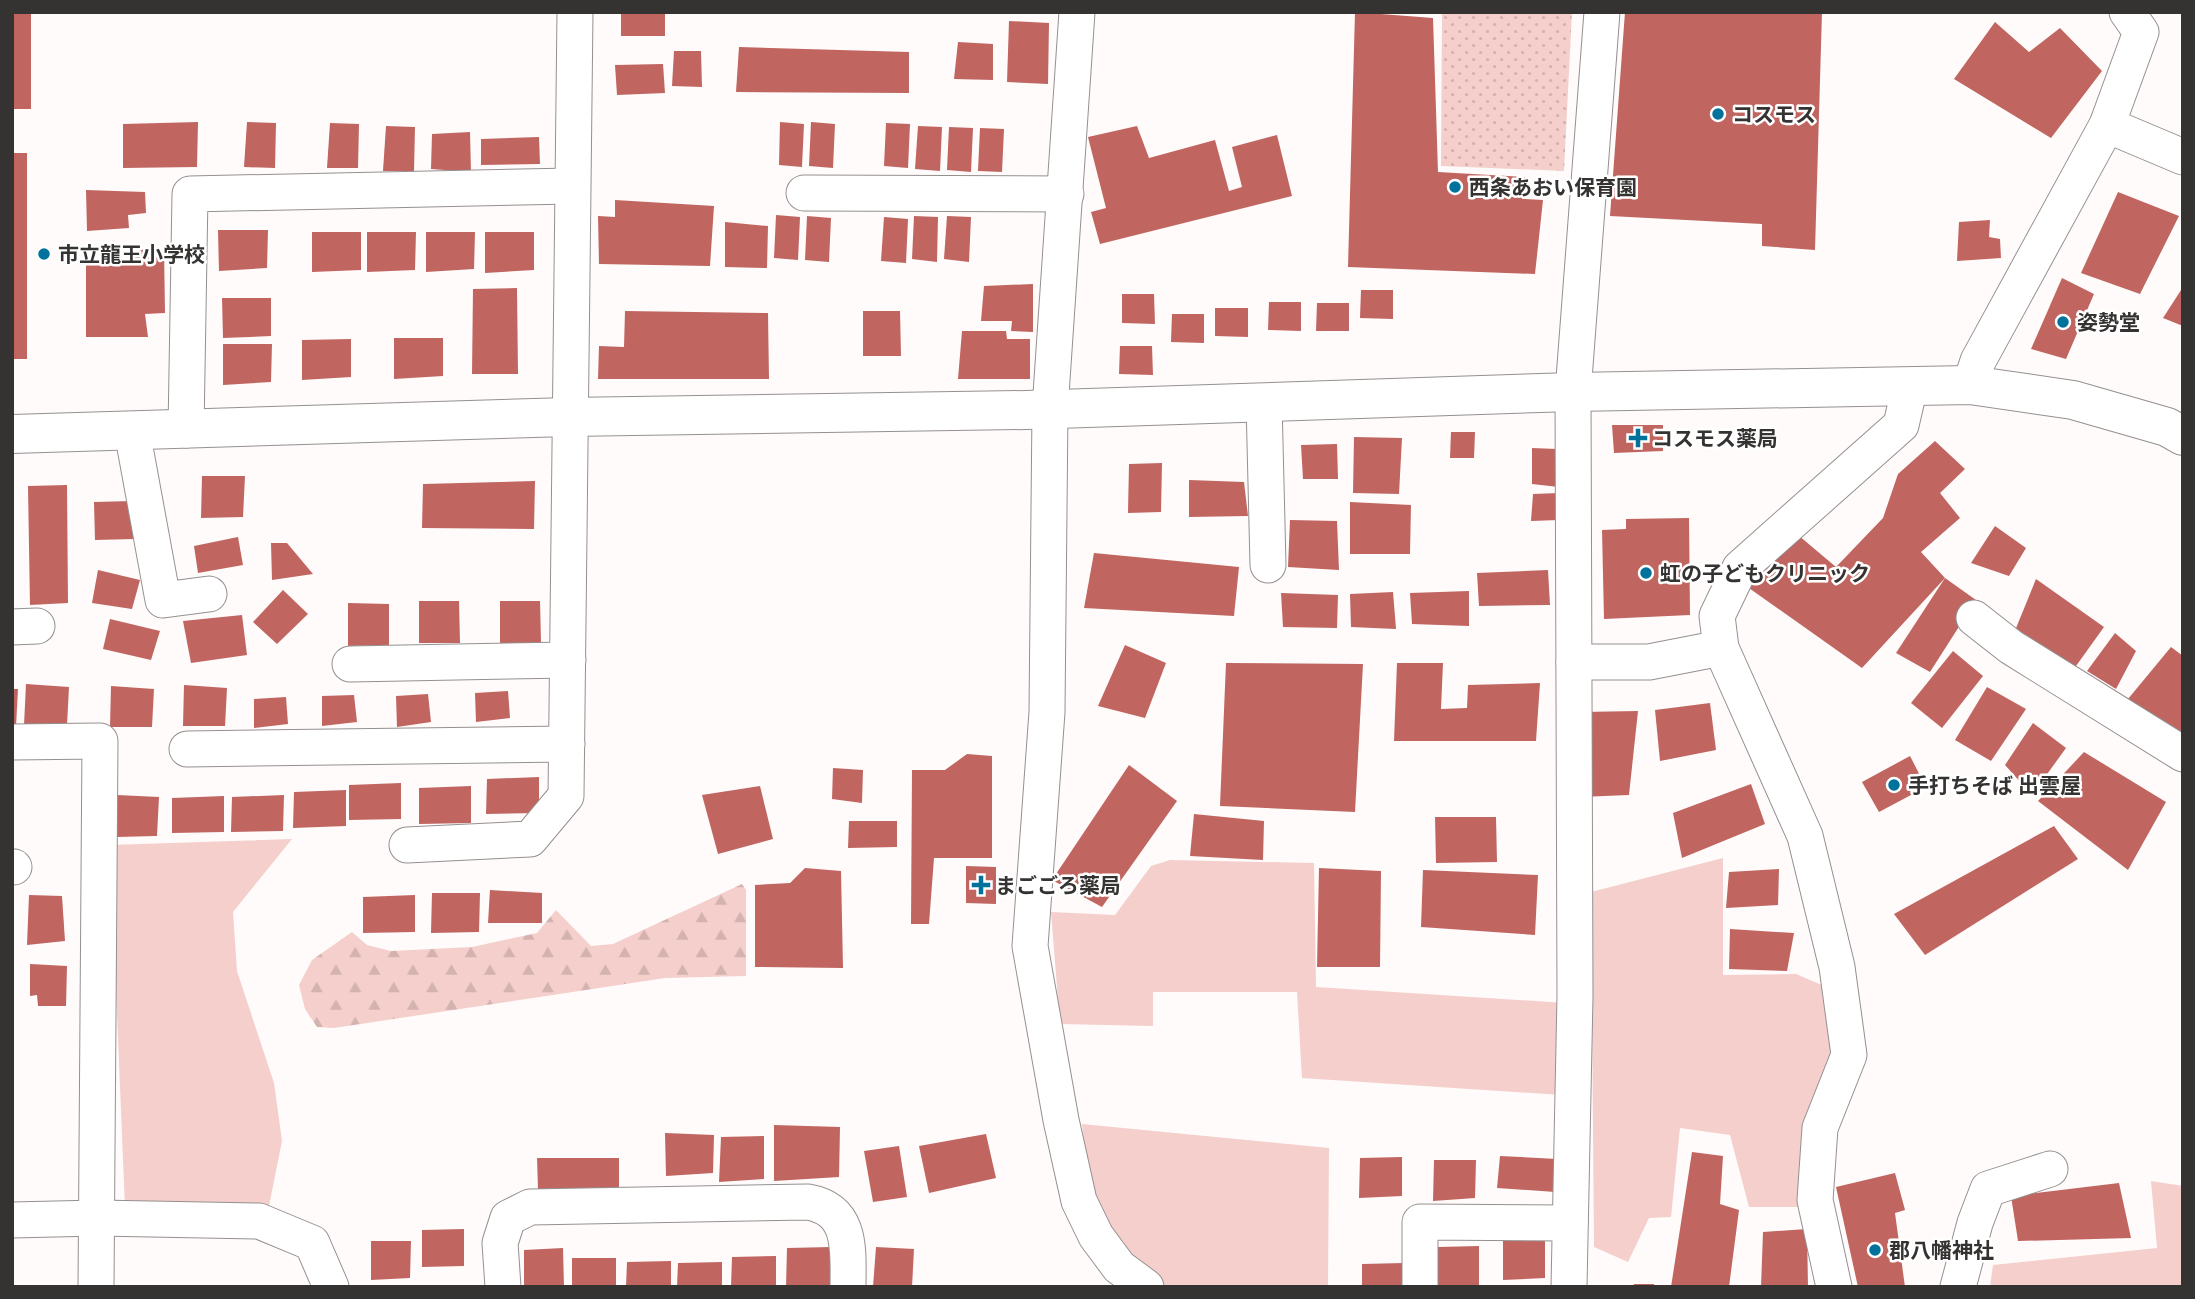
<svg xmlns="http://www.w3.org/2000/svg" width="2195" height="1299" font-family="Raleway,'Noto Sans JP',sans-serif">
  <defs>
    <pattern id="forest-firs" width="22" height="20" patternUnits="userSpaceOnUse" patternTransform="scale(1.75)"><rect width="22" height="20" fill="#f5cfcc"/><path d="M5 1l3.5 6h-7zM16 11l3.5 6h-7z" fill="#d3b2b0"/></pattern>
    <pattern id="park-dots" width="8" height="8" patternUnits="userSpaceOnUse" patternTransform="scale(1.75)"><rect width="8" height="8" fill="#f5cfcc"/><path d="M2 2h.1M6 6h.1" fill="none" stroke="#d3b2b0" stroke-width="1.8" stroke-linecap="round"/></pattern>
  </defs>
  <rect width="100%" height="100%" fill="#fefbfa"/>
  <!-- green -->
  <g fill="#f5cfcc">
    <path d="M292,839L233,912L237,971L274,1083L282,1141L269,1206L125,1208L110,845Z"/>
    <path d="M1723,858V975L1796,974L1831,989L1837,1054L1805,1207H1749L1730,1135L1680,1128L1671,1217L1649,1218L1628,1262L1594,1247L1591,892Z"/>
    <path d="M1170,860L1314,863L1316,987L1565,1003L1562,1095L1302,1078L1297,992H1153V1026L1060,1024L1051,912L1115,915L1151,866Z"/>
    <path d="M1082,1124L1329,1148L1328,1287H1168L1128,1259L1105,1223L1089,1184Z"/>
    <path d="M2151,1181L2183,1186V1287H1990L1993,1265L2157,1248Z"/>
  </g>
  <!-- forest -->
  <path fill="url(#forest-firs)" d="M742,884L746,890V976L665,978L334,1028L317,1027L305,1009L299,985L312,960L352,932L367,945L391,951L472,947L537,933L556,910L591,946L613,944Z"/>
  <!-- park -->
  <path fill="url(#park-dots)" d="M1442,12H1572L1564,171L1441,166Z"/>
  <!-- building -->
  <g fill="#c16561">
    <rect x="12" y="12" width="19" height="97"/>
    <rect x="621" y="12" width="44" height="24"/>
    <path d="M1355,12L1433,18L1438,172L1525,177V199L1543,200L1535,274L1348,267Z"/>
    <path d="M1625,12H1822L1815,250L1762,246V224L1610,216Z"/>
    <path d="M1009,21L1049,23L1048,84L1007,82Z"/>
    <path d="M1995,22L2029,52L2060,28L2102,71L2051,138L1954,79Z"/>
    <path d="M958,42L993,44V80L954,79Z"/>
    <path d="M739,47L909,52V93L736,92Z"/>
    <path d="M674,51H701L702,87L672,86Z"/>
    <path d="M663,64L665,93L617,95L615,65Z"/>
    <path d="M198,122L197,167L123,168V124Z"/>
    <path d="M247,122L276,123L275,168L244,167Z"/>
    <path d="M780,122L804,124L802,167L779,165Z"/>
    <path d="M811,122L835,124L833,168L809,166Z"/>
    <path d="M330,123L359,124L358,168H327Z"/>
    <path d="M886,123L910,124L908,168L884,166Z"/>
    <path d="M386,126L415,127L414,171H383Z"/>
    <path d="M918,126L942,127L940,171L915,169Z"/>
    <path d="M1137,126L1149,158L1215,140L1229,191L1242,187L1232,147L1277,135L1292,196L1100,244L1091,212L1106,208L1088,137Z"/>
    <path d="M949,127L973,128L971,172L947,170Z"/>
    <path d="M980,128L1004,129L1002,172L978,171Z"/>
    <path d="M470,132L471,172L431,169L432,134Z"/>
    <path d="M539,137L540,164L481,165V139Z"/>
    <rect x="12" y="153" width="15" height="206"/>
    <path d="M86,190L145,192L146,213L128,215L129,228L87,231Z"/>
    <path d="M2118,192L2179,216L2140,294L2081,273Z"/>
    <path d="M615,200L714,206L710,266L599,264L598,216L615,217Z"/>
    <path d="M776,215L800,217L798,260L774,258Z"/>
    <path d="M807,216L831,218L829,262L805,260Z"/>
    <path d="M914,216L938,217L937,262L912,259Z"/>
    <path d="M947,216L971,217L969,262L944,259Z"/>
    <path d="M884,217L908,219L906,263L881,261Z"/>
    <path d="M1990,220L1989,237L2000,239L2001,258L1957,261L1959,222Z"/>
    <path d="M725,222L768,226L767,268L725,267Z"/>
    <path d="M218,230H268L267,268L219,271Z"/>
    <path d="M312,232H361V270L312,272Z"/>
    <path d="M367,232H416L415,270L367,272Z"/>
    <path d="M426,232H475L474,269L426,272Z"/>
    <path d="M485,232H534V270L485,273Z"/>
    <path d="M164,249L165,313L145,314L148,337H86V258H132L133,250Z"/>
    <path d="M2062,278L2094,294L2066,359L2031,349Z"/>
    <path d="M1033,284V332L1011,331L1012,321H981L984,286Z"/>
    <path d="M2183,287V326L2163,318Z"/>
    <path d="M517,288L518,374H472L473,289Z"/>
    <path d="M1361,290H1393V319L1360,318Z"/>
    <path d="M1122,294H1154L1155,324L1122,323Z"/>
    <path d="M222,298H271V336L223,338Z"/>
    <path d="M1269,302H1301V331L1268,330Z"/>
    <path d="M1317,303H1349V331H1316Z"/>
    <path d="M1215,308H1248V337L1215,336Z"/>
    <path d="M625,311L768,313L769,379H598L599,346L624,347Z"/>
    <path d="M863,311H900L901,356H863Z"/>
    <path d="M1172,314H1204V343L1171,342Z"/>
    <path d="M962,331H1006L1007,339H1030V379H958Z"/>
    <path d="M394,338H443V376L394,379Z"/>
    <path d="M351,339V377L302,380V340Z"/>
    <path d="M223,344H272L271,382L223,385Z"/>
    <path d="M1120,346H1152L1153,375L1119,374Z"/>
    <path d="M1612,425H1663V451L1614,453Z"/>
    <path d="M1451,432H1475L1474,458H1450Z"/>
    <path d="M1354,437L1402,438L1399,494L1353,493Z"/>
    <path d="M1935,441L1965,469L1940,493L1960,518L1921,552L1945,578L1862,668L1739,581L1798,535L1836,567L1883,518L1898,474Z"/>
    <path d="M1337,444L1338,479H1303L1301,445Z"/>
    <path d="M1532,448L1557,449L1559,487L1532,484Z"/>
    <path d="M1162,463L1161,512L1128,513L1129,464Z"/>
    <path d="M202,476H245L243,517L201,518Z"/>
    <path d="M1189,480L1244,482L1248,516L1189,517Z"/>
    <path d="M535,481L534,529L422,528L423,484Z"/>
    <path d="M67,485L68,603L30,605L28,486Z"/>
    <path d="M1559,493V520L1531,521L1533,494Z"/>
    <path d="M133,501L134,539L95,540L94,502Z"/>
    <path d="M1350,502L1411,505L1410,554H1350Z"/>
    <path d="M1689,518L1690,615L1604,619L1602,530L1626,529V519Z"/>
    <path d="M1290,520L1337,521L1339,570L1288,567Z"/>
    <path d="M1995,526L2026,548L2009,576L1971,563Z"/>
    <path d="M238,537L243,565L198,573L194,546Z"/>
    <path d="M271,543H287L313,574L272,580Z"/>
    <path d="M1094,553L1239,567L1234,616L1084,608Z"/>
    <path d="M98,570L140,580L132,609L92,603Z"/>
    <path d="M1548,570L1550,605L1479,606L1477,573Z"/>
    <path d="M1945,578L1976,600L1930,672L1896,653Z"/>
    <path d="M2036,579L2104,627L2071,673L2012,638Z"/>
    <path d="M283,590L308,614L277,644L253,622Z"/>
    <path d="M1469,591V626L1412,624L1410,593Z"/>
    <path d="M1393,592L1396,629L1351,627L1350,594Z"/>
    <path d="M1281,593L1338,595L1337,628L1283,627Z"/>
    <path d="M419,601H459L460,643H419Z"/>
    <path d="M500,601H540L541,643L500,644Z"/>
    <path d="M348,603L389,604V645L348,646Z"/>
    <path d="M242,615L247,655L191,663L183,621Z"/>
    <path d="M110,619L160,631L151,660L103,649Z"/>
    <path d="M2115,633L2136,651L2116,689L2087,671Z"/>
    <path d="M1125,645L1166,663L1145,718L1098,706Z"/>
    <path d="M2171,647L2183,656V739L2128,699Z"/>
    <path d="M1953,651L1983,676L1942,728L1911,703Z"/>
    <path d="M1226,663L1363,664L1355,812L1220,806Z"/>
    <path d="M1397,663H1443L1441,709L1467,708L1468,685L1540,683L1536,741H1394Z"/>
    <path d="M26,684L69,687L67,725H24Z"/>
    <path d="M184,685L227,688L225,726H183Z"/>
    <path d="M111,686L154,689L152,727H110Z"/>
    <path d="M1987,687L2026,709L1991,761L1955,740Z"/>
    <path d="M12,689H18L16,727H12Z"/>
    <path d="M508,691L510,718L476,722L475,693Z"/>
    <path d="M428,694L431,722L397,727L396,696Z"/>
    <path d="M354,695L357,722L322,726V696Z"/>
    <path d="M286,697L288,724L254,728V699Z"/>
    <path d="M1710,703L1716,750L1660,761L1655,710Z"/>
    <path d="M1638,711L1629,795L1580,797L1581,712Z"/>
    <path d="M2033,723L2066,748L2032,795L2005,765Z"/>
    <path d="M2084,752L2166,802L2128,870L2038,801Z"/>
    <path d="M967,754L992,756V858H934L929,924H911L912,770H945Z"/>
    <path d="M1910,756L1926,787L1879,812L1862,782Z"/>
    <path d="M1129,765L1177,801L1102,907L1052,880Z"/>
    <path d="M833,768L863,770L862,803L832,799Z"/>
    <path d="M539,777V813L486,814L487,779Z"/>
    <path d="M401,783V819L349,820V785Z"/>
    <path d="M1751,784L1765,824L1682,858L1673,813Z"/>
    <path d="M471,786V823L419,824V788Z"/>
    <path d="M760,786L773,839L718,854L702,795Z"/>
    <path d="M346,790V826L293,828L294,792Z"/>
    <path d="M117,795L159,797L157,836L116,837Z"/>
    <path d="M284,795L283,831L231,832L232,797Z"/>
    <path d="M224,796V832L172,833V798Z"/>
    <path d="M1194,814L1264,821L1263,860L1190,856Z"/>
    <path d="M1435,817H1496L1497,862L1436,863Z"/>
    <path d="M849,821H897V847L848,848Z"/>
    <path d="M2054,826L2078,859L1925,955L1894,914Z"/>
    <path d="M966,866L996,867V904L966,903Z"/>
    <path d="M805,868L841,871L843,968L755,967V885L790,883Z"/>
    <path d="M1319,868L1381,871L1380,967H1317Z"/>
    <path d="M1779,869L1778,905L1726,908L1729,872Z"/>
    <path d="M1423,870L1538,875L1535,935L1421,927Z"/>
    <path d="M490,890L542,893V923H488Z"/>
    <path d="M432,893H480L479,932L431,933Z"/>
    <path d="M29,895L62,896L65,941L27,945Z"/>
    <path d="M415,895V932L363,933V897Z"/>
    <path d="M1730,929L1794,933L1787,971L1729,969Z"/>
    <path d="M30,964L67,966L66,1006H38L37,995L30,996Z"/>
    <path d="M774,1125L840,1127L839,1177L774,1181Z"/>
    <path d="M665,1133L714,1135L713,1173L666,1176Z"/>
    <path d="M986,1134L996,1178L929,1193L919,1146Z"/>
    <path d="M764,1136V1179L719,1182L721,1137Z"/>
    <path d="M899,1146L907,1197L873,1202L864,1151Z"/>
    <path d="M1692,1152L1723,1156L1720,1204L1739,1210L1729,1287H1671Z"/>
    <path d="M1500,1156L1557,1159L1555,1192L1497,1188Z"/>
    <path d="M1402,1157V1196L1359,1198L1360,1158Z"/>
    <path d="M537,1158H619V1188L538,1189Z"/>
    <path d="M1434,1160H1476L1475,1198L1433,1201Z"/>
    <path d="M1895,1173L1905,1210L1895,1213L1905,1287H1858L1836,1187Z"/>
    <path d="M2119,1183L2131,1238L2018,1241L2011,1196Z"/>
    <path d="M464,1229V1266L422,1267V1230Z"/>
    <path d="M1807,1229L1808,1287H1761L1763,1232Z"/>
    <path d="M1545,1239V1278L1503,1280V1240Z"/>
    <path d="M371,1241H411L410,1278L371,1280Z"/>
    <path d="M1479,1246V1285L1437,1287L1438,1247Z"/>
    <path d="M831,1247V1287H786L787,1248Z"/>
    <path d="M876,1247L914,1249L912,1287H873Z"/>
    <path d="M563,1248L564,1287H524V1250Z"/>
    <path d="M776,1256V1287H731L732,1257Z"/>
    <rect x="572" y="1258" width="44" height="29"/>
    <path d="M671,1261V1287H626L627,1262Z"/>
    <path d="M722,1262V1287H677L678,1263Z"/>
    <path d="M1404,1263V1287H1362V1264Z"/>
    <path d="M1634,1284H1654V1287H1633Z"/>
  </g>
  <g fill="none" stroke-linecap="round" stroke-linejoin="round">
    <!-- street casing -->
    <g stroke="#94908f" stroke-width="37">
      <g id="street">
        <path d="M1077,12L1050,409L1047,712L1030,946L1061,1120L1079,1201L1096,1236L1119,1267L1146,1287"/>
        <path d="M2107,125L2183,157"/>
        <path d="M804,193L1066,194"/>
        <path d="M1970,385L1978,361L2107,125L2141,32L2127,12"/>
        <path d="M1264,402L1268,565"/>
        <path d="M186,430L190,194L572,186"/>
        <path d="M132,431L163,600L209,594"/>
        <path d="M1974,618L2011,647L2183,754"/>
        <path d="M12,627L37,626"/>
        <path d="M1574,662H1649L1721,648"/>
        <path d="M350,664L568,660"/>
        <path d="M12,742L100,741L96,1287"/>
        <path d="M187,749L567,744"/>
        <path d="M407,845L530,839L566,796L575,12"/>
        <path d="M12,867H14"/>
        <path d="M12,1220L98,1218L259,1221L312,1243L331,1287"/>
        <path d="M503,1287L500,1243L508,1218L530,1207L808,1202C853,1210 848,1251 848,1287"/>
        <path d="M1420,1287V1222L1570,1223"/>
        <path d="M1569,1287L1575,996L1573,392L1602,12"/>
        <path d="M1834,1287L1815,1200L1820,1128L1849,1055L1837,967L1805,836L1721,648L1717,616L1740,568L1901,425L1910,386"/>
        <path d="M1958,1287L1975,1223L1988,1189L2050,1169"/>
      </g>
    </g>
    <!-- secondary casing -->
    <g stroke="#94908f" stroke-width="40">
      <path id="secondary" d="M12,434L568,417L1026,410L1573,392L1970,385L2073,400L2167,427L2183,436"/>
    </g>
    <!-- street -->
    <use href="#street" stroke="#fff" stroke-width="35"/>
    <!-- secondary -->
    <use href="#secondary" stroke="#fff" stroke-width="38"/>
  </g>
  <!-- markers -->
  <g fill="#00729c" stroke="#fff" stroke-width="2.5">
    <circle cx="1718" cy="114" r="7"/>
    <circle cx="1455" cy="187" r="7"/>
    <circle cx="44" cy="254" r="7"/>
    <circle cx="2063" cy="322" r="7"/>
    <path d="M1634.5 427.5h7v7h7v7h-7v7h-7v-7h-7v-7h7z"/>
    <circle cx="1646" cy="573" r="7"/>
    <circle cx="1894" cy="785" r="7"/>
    <path d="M977.5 874.5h7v7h7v7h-7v7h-7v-7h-7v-7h7z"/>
    <circle cx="1875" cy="1250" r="7"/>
  </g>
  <g text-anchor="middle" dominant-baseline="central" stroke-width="5" stroke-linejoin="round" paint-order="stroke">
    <!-- poi labels -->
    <g font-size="21" font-weight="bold" fill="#343332" stroke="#fff" text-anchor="start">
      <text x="1732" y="114">コスモス</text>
      <text x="1469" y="187">西条あおい保育園</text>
      <text x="58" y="254">市立龍王小学校</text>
      <text x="2077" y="322">姿勢堂</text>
      <text x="1652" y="438">コスモス薬局</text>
      <text x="1660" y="573">虹の子どもクリニック</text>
      <text x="1908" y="785">手打ちそば 出雲屋</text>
      <text x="995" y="885">まごごろ薬局</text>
      <text x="1889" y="1250">郡八幡神社</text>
    </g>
  </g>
  <!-- border -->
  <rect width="2195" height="1299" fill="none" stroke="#343332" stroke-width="28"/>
</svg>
